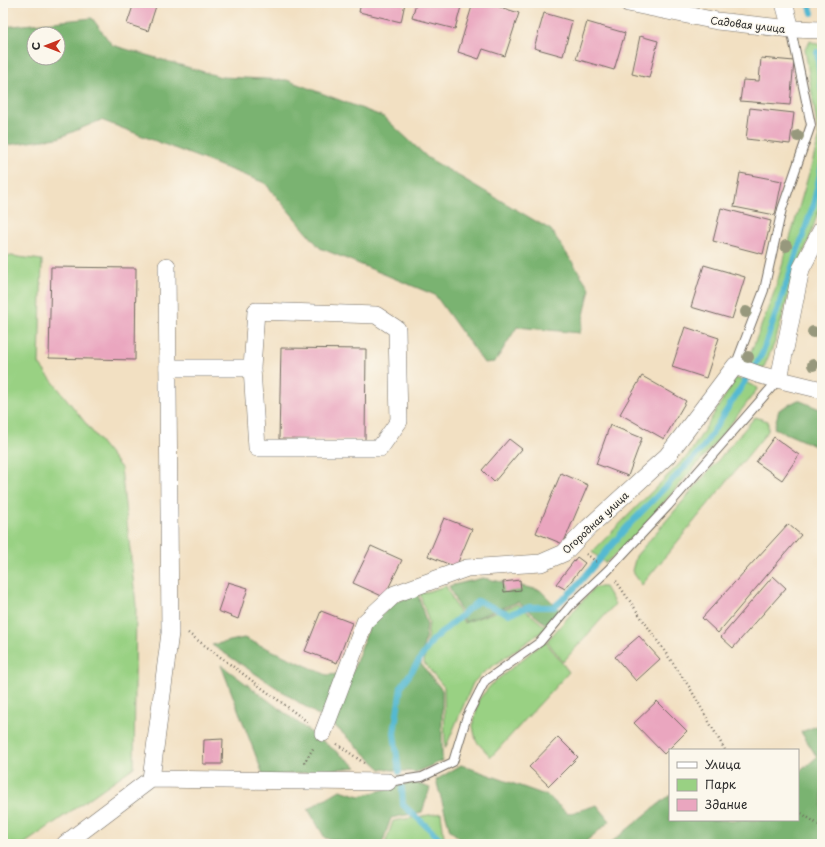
<svg xmlns="http://www.w3.org/2000/svg" width="825" height="847" font-family="'Playpen Sans',sans-serif">
  <rect width="100%" height="100%" fill="#fbf7ec"/>
  <filter id="ink" filterUnits="userSpaceOnUse"><feTurbulence type="fractalNoise" baseFrequency=".025" numOctaves="2"/><feDisplacementMap in="SourceGraphic" scale="8" xChannelSelector="R" yChannelSelector="G"/><feConvolveMatrix kernelMatrix="1 2 1 2 8 2 1 2 1" color-interpolation-filters="sRGB"/></filter>
  <filter id="wash" filterUnits="userSpaceOnUse"><feTurbulence type="fractalNoise" baseFrequency=".012" numOctaves="4" result="noise"/><feDisplacementMap in="SourceGraphic" scale="16" xChannelSelector="R" yChannelSelector="G"/><feGaussianBlur stdDeviation="0.9" result="paint"/><feColorMatrix in="noise" values="0 0 0 0 0 0 0 0 0 0 0 0 0 0 0 0 0 1.4 0 .05"/><feComposite in="paint" operator="in"/></filter>
  <g filter="url(#wash)">
    <rect width="100%" height="100%" fill="#f2e0c2"/>
    <!-- green -->
    <g fill="#99d183" stroke="#627e57">
      <path d="M810,41L822,46V200L810,237L794,277L775,342L763,369L747,363L775,290L819,139L805,49Z"/>
      <path d="M3,255L42,260L39,364L121,468L136,605L134,767L24,844H3Z"/>
      <path d="M736,378L758,388C729,428 697,465 665,501C646,523 628,546 605,563L592,552L690,453Z"/>
      <path d="M755,417L768,421V431L642,585L632,571L636,556Z"/>
      <path d="M446,586L464,623L518,604L547,628L483,673L473,683L445,749L444,687L424,663L429,623L420,594Z"/>
      <path d="M595,587H605L615,604L563,662L547,641Z"/>
      <path d="M545,641L569,672L491,757L476,741L473,726L479,699L492,684Z"/>
      <path d="M441,813L445,844H385L393,821Z"/>
    </g>
    <!-- forest -->
    <g fill="#7ab371" stroke="#526f4e" fill-rule="evenodd">
      <path d="M92,18L112,45L221,77L287,80L384,117L428,158L551,230L590,289L580,333L517,327L495,362L484,363L435,295L320,248L265,183L101,120L58,138L7,145L3,143V27ZM34,34H58V58H34Z"/>
      <path d="M798,400L822,410V449L774,428L779,410Z"/>
      <path d="M483,578L540,590L560,610L547,625L518,602L465,622L449,586Z"/>
      <path d="M418,595L427,625L421,664L442,690V761L416,772L381,769L336,727L212,645L244,638L327,675L352,673L369,627L395,602Z"/>
      <path d="M221,665L357,767L264,777Z"/>
      <path d="M822,724V844H609L670,795V820H798V773L817,757L801,732Z"/>
      <path d="M461,765L548,796L568,814L597,805L610,821L583,844H466L450,830L436,780Z"/>
      <path d="M413,782L430,788L422,812L391,818L382,844H357L325,838L308,809L340,790L360,796Z"/>
    </g>
    <g fill="none" stroke-linecap="round" stroke-linejoin="round">
      <!-- stream -->
      <g stroke="#54b9d2" stroke-width="6">
        <path d="M809,3L812,13"/>
        <path d="M817,52L822,92"/>
        <path d="M399,772L394,733L401,687L433,640L478,601L509,614L529,607H554L574,589L627,527L702,449L762,354L813,206L822,165"/>
        <path d="M402,788L403,805L446,844"/>
      </g>
    </g>
    <g id="blocks">
      <!-- building -->
      <g fill="#eaa6bf">
        <path d="M134,3H157L148,31L127,24Z"/>
        <path d="M361,3H405L401,22L359,12Z"/>
        <path d="M416,3H462L455,29L412,18Z"/>
        <path d="M473,3H487L519,13L505,56L483,49L479,59L458,52Z"/>
        <path d="M544,13L572,21L563,56L534,48Z"/>
        <path d="M587,22L625,33L614,70L576,59Z"/>
        <path d="M640,36L658,41L649,78L632,74Z"/>
        <path d="M761,58L794,61L790,105L740,101L743,80L759,81Z"/>
        <path d="M750,108L794,113L790,144L746,139Z"/>
        <path d="M740,173L782,181L775,215L734,207Z"/>
        <path d="M721,208L771,221L763,254L713,241Z"/>
        <path d="M704,265L745,277L732,319L691,307Z"/>
        <path d="M51,267L136,268L135,360L49,358Z"/>
        <path d="M685,327L719,338L706,378L672,367Z"/>
        <path d="M281,348L366,349L365,440L279,439Z"/>
        <path d="M642,376L686,401L664,439L620,414Z"/>
        <path d="M610,425L642,438L628,476L596,464Z"/>
        <path d="M774,437L799,455L782,480L756,462Z"/>
        <path d="M509,439L522,449L494,482L482,470Z"/>
        <path d="M561,473L588,485L563,544L536,533Z"/>
        <path d="M444,518L472,529L456,567L428,556Z"/>
        <path d="M788,524L801,535L718,633L702,618Z"/>
        <path d="M371,546L402,560L384,597L353,583Z"/>
        <path d="M577,557L585,563L565,589L556,584Z"/>
        <path d="M773,576L786,588L733,648L721,637Z"/>
        <path d="M520,580L521,590L504,592L503,582Z"/>
        <path d="M228,582L248,588L238,619L218,611Z"/>
        <path d="M321,611L352,623L337,663L305,651Z"/>
        <path d="M639,636L660,659L636,681L615,657Z"/>
        <path d="M657,701L687,731L664,754L634,723Z"/>
        <path d="M558,737L578,757L549,786L529,767Z"/>
        <path d="M223,739L222,764H203L204,740Z"/>
      </g>
    </g>
  </g>
  <g filter="url(#ink)">
    <use href="#blocks" fill-opacity="0" stroke="#716a60" stroke-width="1"/>
    <g fill="none" stroke-linecap="round" stroke-linejoin="round">
      <!-- service casing -->
      <g stroke="#716a60" stroke-width="10">
        <g id="service">
          <path d="M735,366L764,290L782,209L811,125L791,29"/>
          <path d="M388,782L422,777L453,762L467,716L485,681L540,642L570,606L608,570L668,506L779,379"/>
        </g>
      </g>
      <!-- minor casing -->
      <g stroke="#716a60" stroke-width="18">
        <g id="minor">
          <path d="M628,3L717,21L791,29L822,30"/>
          <path d="M784,3L791,29"/>
          <path d="M168,368H252L256,311L376,315L397,329L399,421L380,448H257L252,368"/>
          <path d="M779,379L801,269L822,229"/>
          <path d="M323,733L365,622L395,594L467,568L541,563L564,553L589,527L667,456L735,366L760,375L822,390"/>
          <path d="M151,779L170,633L167,266"/>
          <path d="M65,844L151,779L388,782"/>
        </g>
      </g>
      <!-- path -->
      <g stroke="#716a60" stroke-width="2.5" stroke-dasharray="1 3" stroke-linecap="butt">
        <path d="M586,554L597,562"/>
        <path d="M616,581L690,688L725,750"/>
        <path d="M188,633L309,723"/>
        <path d="M337,744L364,763"/>
        <path d="M304,763L314,747"/>
        <path d="M798,811L822,827"/>
      </g>
      <!-- service -->
      <use href="#service" stroke="#fff" stroke-width="8"/>
      <!-- minor -->
      <use href="#minor" stroke="#fff" stroke-width="17"/>
    </g>
    <!-- trees -->
    <g fill="#97987d">
      <circle cx="798" cy="136" r="6"/>
      <circle cx="786" cy="246" r="6"/>
      <circle cx="746" cy="312" r="6"/>
      <circle cx="813" cy="332" r="6"/>
      <circle cx="748" cy="357" r="6"/>
      <circle cx="813" cy="365" r="6"/>
    </g>
  </g>
  <g text-anchor="middle" dominant-baseline="central" stroke-width="3" stroke-linejoin="round" paint-order="stroke">
    <!-- street labels -->
    <g font-size="10" fill="#2b2b2b" stroke="#fbf7ec">
      <text transform="translate(748 24) rotate(7)">Садовая улица</text>
      <text transform="translate(595 522) rotate(-43)">Огородная улица</text>
    </g>
  </g>
  <!-- margin -->
  <rect width="825" height="847" fill="none" stroke="#fbf7ec" stroke-width="16"/>
  <!-- legend -->
  <rect x="669" y="749" width="130" height="72" fill="#fbf7ec" stroke="#a8a59f"/>
  <rect x="677" y="762" width="20" height="6" fill="#ffffff" stroke="#a8a59f"/>
  <text x="705" y="769" font-size="12" fill="#2b2b2b">Улица</text>
  <rect x="677" y="779" width="20" height="12" fill="#99d183" stroke="#a8a59f"/>
  <text x="705" y="789" font-size="12" fill="#2b2b2b">Парк</text>
  <rect x="677" y="799" width="20" height="12" fill="#eaa6bf" stroke="#a8a59f"/>
  <text x="705" y="809" font-size="12" fill="#2b2b2b">Здание</text>
  <!-- north arrow -->
  <g transform="translate(46 46) rotate(270)"><circle r="19" fill="#fbf7ec" stroke="#a8a59f"/>
  <path d="M0-3L7 15L0 10L-7 15Z" fill="#c8321e"/>
  <text y="-6" font-size="11" font-weight="bold" text-anchor="middle" fill="#2b2b2b">С</text>
  </g>
</svg>
